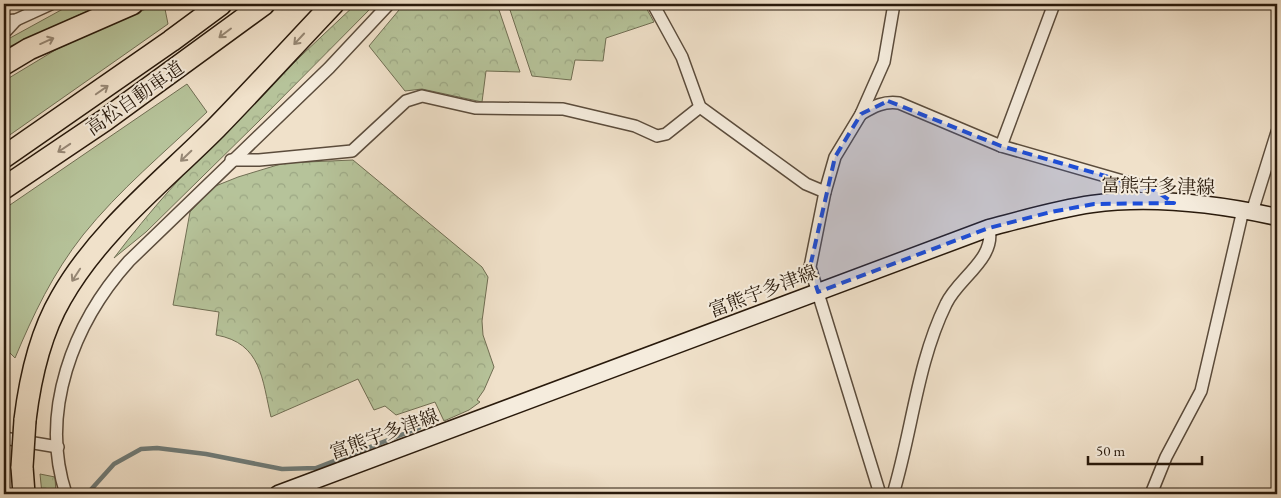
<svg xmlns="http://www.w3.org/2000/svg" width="1281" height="498" font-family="'EB Garamond','Noto Serif JP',serif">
  <defs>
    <pattern id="forest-crowns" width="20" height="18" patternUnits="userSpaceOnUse" patternTransform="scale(1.25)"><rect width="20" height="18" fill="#b6c39a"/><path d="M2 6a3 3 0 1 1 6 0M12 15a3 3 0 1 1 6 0" fill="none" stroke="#9ca784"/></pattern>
  </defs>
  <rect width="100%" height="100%" fill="#f0e1ca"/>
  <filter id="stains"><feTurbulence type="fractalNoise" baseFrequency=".004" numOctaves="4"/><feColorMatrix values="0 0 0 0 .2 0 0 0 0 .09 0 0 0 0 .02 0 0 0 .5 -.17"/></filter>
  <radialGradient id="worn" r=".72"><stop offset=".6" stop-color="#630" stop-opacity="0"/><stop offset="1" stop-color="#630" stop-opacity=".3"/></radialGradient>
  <!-- green -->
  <g fill="#b6c39a" stroke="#706e53">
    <path d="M72,4H103L4,49V43L10,38Z"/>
    <path d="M157,4H164L168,24L4,139V81L57,49Z"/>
    <path d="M187,84L207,112C165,152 119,190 83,235C53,273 33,315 15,358L4,347V209Z"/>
  </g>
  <!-- forest -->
  <g fill="url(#forest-crowns)" stroke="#706e53">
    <path d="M356,4H375L259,121L146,232L114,258C184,165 271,84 356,4Z"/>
    <path d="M404,4H497L520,72L486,71L482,102L422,89L405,91L369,46Z"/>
    <path d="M508,4H644L654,22L606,38L603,61L575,60L571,80L532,76Z"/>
    <path d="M353,160L482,267L488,277L482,321L483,335L494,367L484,390L477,400L480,402L469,410L444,421L435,402L396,415L385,406L374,410L358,379L271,417C262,380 262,343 216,335L219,312L173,305L190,212L213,187L238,177L284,163Z"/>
    <path d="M40,474L55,477L56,494H42Z"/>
  </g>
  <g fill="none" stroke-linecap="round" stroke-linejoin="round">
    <!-- stream -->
    <path stroke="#6f7b78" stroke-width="4.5" d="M87,494L114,464L141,449L157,448L206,454L282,469L316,468L419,428"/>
    <!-- minor casing -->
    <g stroke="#5b4c3c" stroke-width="14">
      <g id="minor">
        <path d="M653,4L682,57L700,107L806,184L825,192"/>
        <path d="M4,21L16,20L51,4"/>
        <path d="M4,33L16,20"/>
        <path d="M861,114C874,106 884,101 899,103L1001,146L1154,190L1171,201"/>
        <path d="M1001,146L1054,4"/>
        <path d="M231,160H259L352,151L406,101L422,96L475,108L563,109L635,126L657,136L666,134L700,107"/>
        <path d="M1252,212L1277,132"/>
        <path d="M4,438L58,447"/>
        <path d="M66,494C39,412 73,323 129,261L329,68L389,4"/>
        <path d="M880,494L810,267L825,192L835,157L861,114L884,62L894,4"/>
        <path d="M893,494C912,432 917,363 946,304C958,278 996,259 989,228"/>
        <path d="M1151,494L1166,457L1201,391L1243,210"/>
      </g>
    </g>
    <!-- secondary casing -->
    <g stroke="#291a0c" stroke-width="19">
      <path id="secondary" d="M278,494L989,228C1023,219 1057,209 1092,204C1153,196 1218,204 1277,217"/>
    </g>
    <!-- motorway casing -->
    <g stroke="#291a0c" stroke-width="24">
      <g id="motorway">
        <path d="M4,64L29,49L132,4"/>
        <path d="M4,157L171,41L221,4"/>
        <path d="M4,188L105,120L264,4"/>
        <path d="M25,420C30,379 40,334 61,298C99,231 162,182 216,128C256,87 294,45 333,4"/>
        <path d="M22,467L24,494"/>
      </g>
    </g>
    <!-- minor -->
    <use href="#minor" stroke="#f5ecdd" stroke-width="11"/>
    <!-- secondary -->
    <use href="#secondary" stroke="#f5ecdd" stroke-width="16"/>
    <!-- motorway -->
    <use href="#motorway" stroke="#f0e1ca" stroke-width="21"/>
    <!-- motorway-bridge casing -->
    <g stroke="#291a0c" stroke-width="24" stroke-linecap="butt">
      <path id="motorway-bridge" d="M22,467L25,420"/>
    </g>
    <!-- motorway-bridge -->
    <use href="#motorway-bridge" stroke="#f0e1ca" stroke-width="21"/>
  </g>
  <!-- one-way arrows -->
  <defs><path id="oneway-shaft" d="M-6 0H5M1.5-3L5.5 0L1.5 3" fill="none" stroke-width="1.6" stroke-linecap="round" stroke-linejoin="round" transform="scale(1.25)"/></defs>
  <g stroke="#968774">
    <use href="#oneway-shaft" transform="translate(225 33) rotate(143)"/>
    <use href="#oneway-shaft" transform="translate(299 39) rotate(133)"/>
    <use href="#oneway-shaft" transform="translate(47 41) rotate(-24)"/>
    <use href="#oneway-shaft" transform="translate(102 90) rotate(-35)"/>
    <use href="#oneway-shaft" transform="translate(64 148) rotate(146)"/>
    <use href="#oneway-shaft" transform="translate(186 156) rotate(136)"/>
    <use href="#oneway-shaft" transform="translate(76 275) rotate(123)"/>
  </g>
  <!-- marked area -->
  <path fill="#1d4ed8" fill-opacity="0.2" stroke="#1d4ed8" stroke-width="4" stroke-dasharray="10 6" stroke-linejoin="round" d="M888,101L1001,146L1154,190L1174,203L1094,204L1051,212L989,228L818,292L810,267L835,157L861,114Z"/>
  <g text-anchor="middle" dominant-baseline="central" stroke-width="4" stroke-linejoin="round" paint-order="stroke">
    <!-- street labels -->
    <g font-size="19" fill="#291a0c" stroke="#f5ecdd">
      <text transform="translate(135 98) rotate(-35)">高松自動車道</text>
      <text transform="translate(1158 186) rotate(1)">富熊宇多津線</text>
      <text transform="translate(763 291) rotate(-21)">富熊宇多津線</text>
      <text transform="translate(384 434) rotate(-20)">富熊宇多津線</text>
    </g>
  </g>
  <!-- margin -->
  <rect width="1281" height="498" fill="none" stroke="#f0e1ca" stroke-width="20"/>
  <rect x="5" y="5" width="1271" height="488" fill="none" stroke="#291a0c" stroke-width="2.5"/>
  <rect x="10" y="10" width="1261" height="478" fill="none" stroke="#291a0c"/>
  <!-- scale -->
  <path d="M1088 456v8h114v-8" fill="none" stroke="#291a0c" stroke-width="2.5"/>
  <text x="1096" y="456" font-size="15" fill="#291a0c" stroke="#f5ecdd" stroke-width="4" paint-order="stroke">50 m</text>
  <rect width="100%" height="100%" filter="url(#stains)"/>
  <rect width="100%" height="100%" fill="url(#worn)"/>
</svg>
